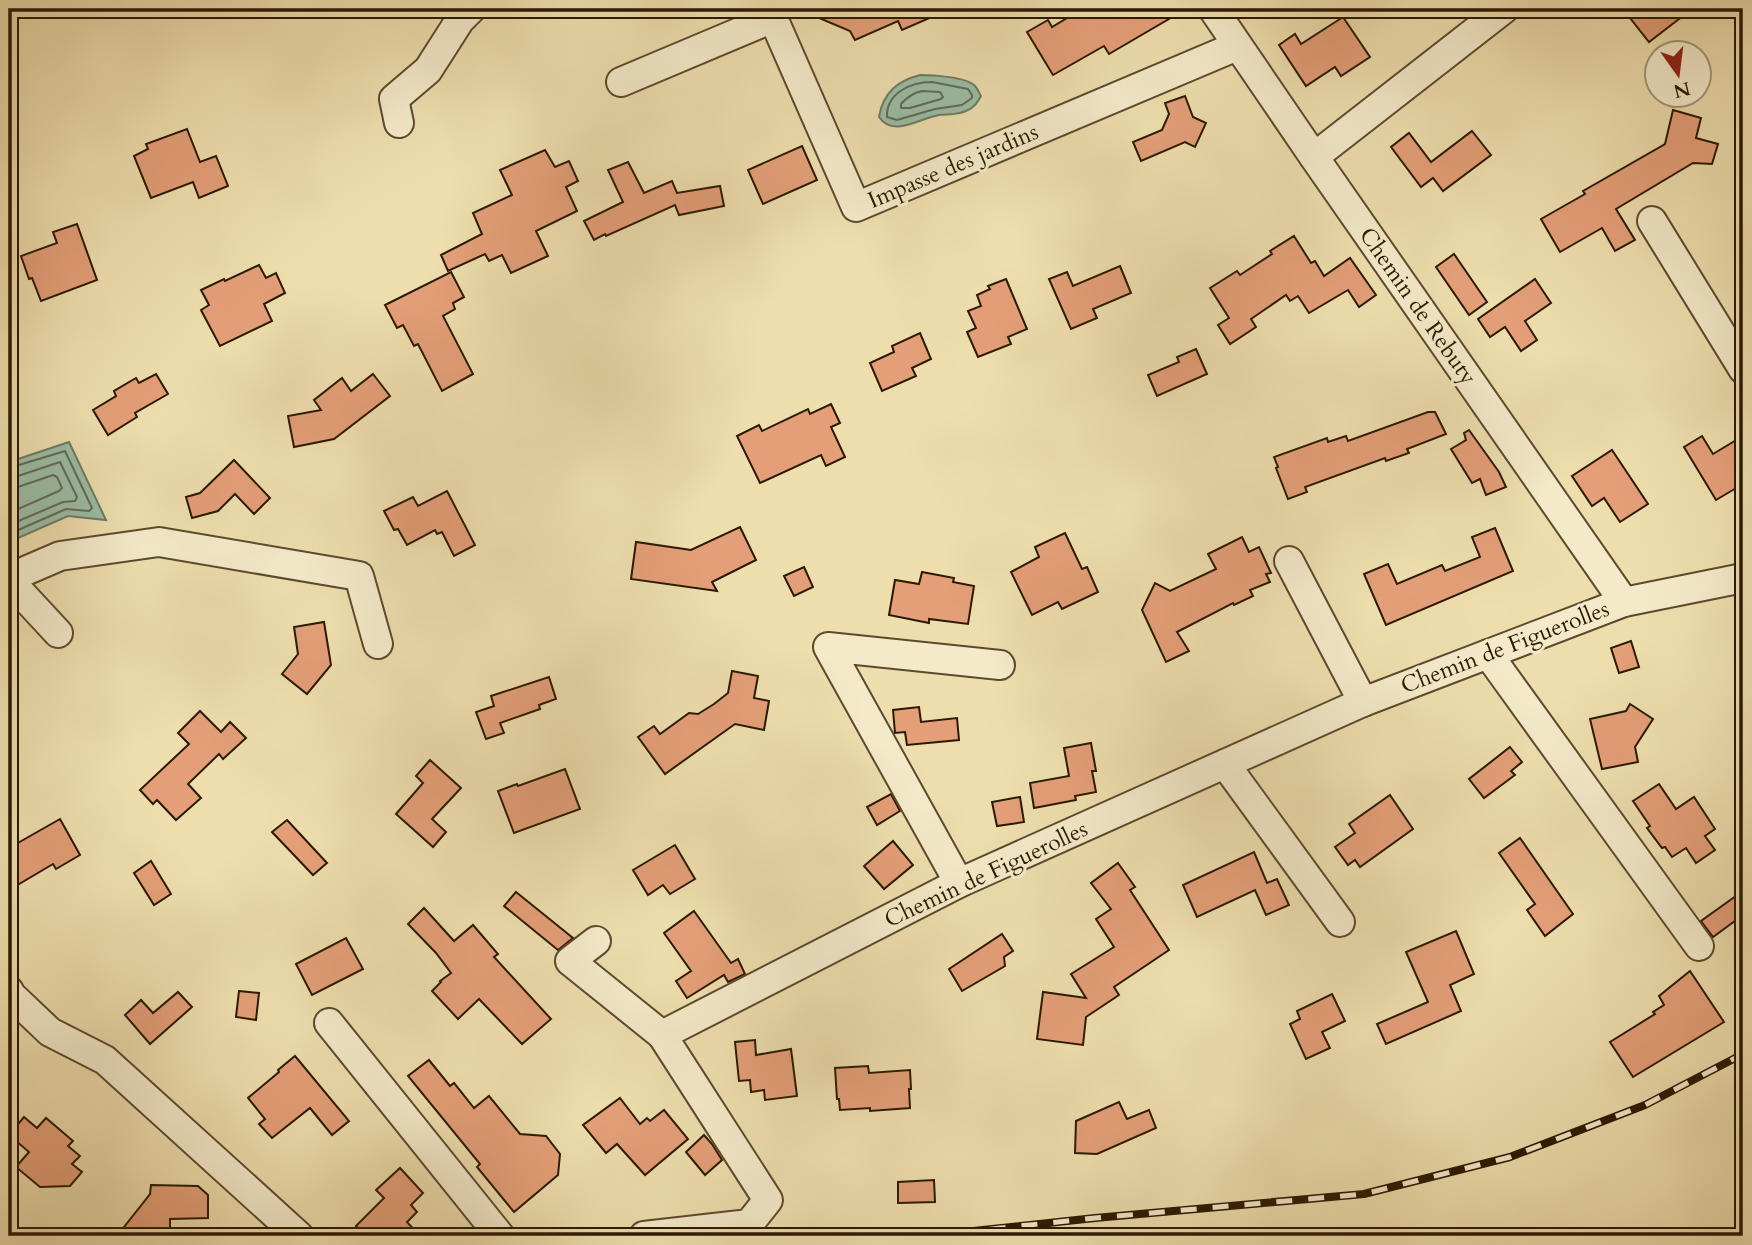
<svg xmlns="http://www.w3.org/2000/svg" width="1752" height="1245" font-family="Cardo,serif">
  <rect width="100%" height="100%" fill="#eedeae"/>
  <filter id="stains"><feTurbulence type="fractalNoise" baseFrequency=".00286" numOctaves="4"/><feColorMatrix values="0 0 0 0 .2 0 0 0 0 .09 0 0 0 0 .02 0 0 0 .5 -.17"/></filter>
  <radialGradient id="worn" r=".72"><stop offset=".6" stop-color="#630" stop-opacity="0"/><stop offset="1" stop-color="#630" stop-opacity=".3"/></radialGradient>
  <!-- water -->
  <g fill="#9abda6" stroke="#6e7b64" stroke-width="2">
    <path d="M920,75C933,75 967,77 975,86C978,89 979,93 981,96C977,103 974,108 966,111C958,115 948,114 939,115C920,118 893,138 879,117C883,93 897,81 920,75Z"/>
    <path d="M69,442L106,520L68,516L9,542V462Z"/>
  </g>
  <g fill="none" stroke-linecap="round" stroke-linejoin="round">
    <!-- shore -->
    <g stroke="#626b54" stroke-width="2">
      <path d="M932,82L968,89L972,95V98L962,105L935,109L897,120L887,117C886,93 911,82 932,82Z"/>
      <path d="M922,91L940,92L943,97L941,99L910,108H901V104C907,97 913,93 922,91Z"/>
      <path d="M9,468L65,451L92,508L89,511L66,509L9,534"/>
      <path d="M9,477H15L60,462L77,497L75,501L63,502L9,525"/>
      <path d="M9,488L18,487L53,475L57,477L62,488L59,491L9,513"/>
    </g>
  </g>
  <!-- building -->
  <g fill="#e49f78" stroke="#2b1902" stroke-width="2">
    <path d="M798,9H950L902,30L898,21L855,40L850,31Z"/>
    <path d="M1082,9H1186L1109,54L1104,46L1053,75L1027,32L1048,20L1052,27Z"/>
    <path d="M1623,9H1692L1649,42Z"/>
    <path d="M1343,17L1370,57L1341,76L1335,67L1306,86L1279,45L1295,34L1301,44Z"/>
    <path d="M1185,96L1193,117L1206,123L1195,147L1185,142L1141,161L1133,142L1162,130L1169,114L1165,103Z"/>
    <path d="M1673,110L1701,118L1696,138L1718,144L1712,164L1693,163L1616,209L1635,240L1615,251L1602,228L1560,252L1541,219L1585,194L1583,191L1665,144Z"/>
    <path d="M187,129L200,162L216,156L228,186L199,198L193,182L151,198L134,156L148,149L146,144Z"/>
    <path d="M1472,131L1491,155L1443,191L1433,178L1421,187L1391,147L1409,133L1431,162Z"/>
    <path d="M802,146L817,180L763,204L748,170Z"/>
    <path d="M545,150L555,167L569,161L578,181L566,187L577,211L536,231L548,256L511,273L502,255L489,261L485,254L448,271L441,255L482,234L473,213L512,195L500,170Z"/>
    <path d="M628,162L644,193L672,181L677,193L720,186L724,206L679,215L675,205L606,236L605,234L594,240L584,221L623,202L608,170Z"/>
    <path d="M77,224L97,280L41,301L32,278L29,279L21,256L57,243L53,232Z"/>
    <path d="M1294,236L1311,263L1315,261L1324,276L1350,258L1376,295L1359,307L1348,290L1309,313L1298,296L1290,301L1286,295L1251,319L1256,327L1230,344L1218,325L1229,318L1210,288L1237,271L1240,275L1272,254L1270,251Z"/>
    <path d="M1454,254L1487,302L1469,315L1436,267Z"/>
    <path d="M259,265L266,278L276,273L285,293L264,304L272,321L220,346L201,310L209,305L201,290L224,279L225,281Z"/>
    <path d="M1120,266L1131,293L1093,309L1097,318L1071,329L1049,279L1067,272L1073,286Z"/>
    <path d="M451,272L464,297L453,303L455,309L443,316L473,374L442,391L418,344L414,346L403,325L397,328L385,305Z"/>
    <path d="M1006,279L1027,329L1008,337L1011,344L978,357L967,332L976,328L968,311L981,306L977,295L990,289L988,286Z"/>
    <path d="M1535,279L1551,303L1525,321L1537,340L1521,351L1505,327L1490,337L1478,319Z"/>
    <path d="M920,333L931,359L912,368L916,376L882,391L870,363L894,352L892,346Z"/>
    <path d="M1196,349L1207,374L1157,396L1148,375L1179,362L1177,357Z"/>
    <path d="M156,374L168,394L135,413L137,417L108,435L93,410L116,396L114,391L136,378L139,383Z"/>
    <path d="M373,374L390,396L334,439L294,447L288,416L321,410L314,400L342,378L351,391Z"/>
    <path d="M831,404L840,423L831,427L845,457L826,466L821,455L760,483L737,436L759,425L762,431L808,409L810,414Z"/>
    <path d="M1428,412H1435L1446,434L1407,449L1409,453L1386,461L1385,458L1305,487L1307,492L1288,499L1276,468L1278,467L1274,457L1327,438L1328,442L1346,436L1348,441Z"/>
    <path d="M1469,430L1499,472L1506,487L1486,495L1480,479L1472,483L1451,449L1466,440L1464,433Z"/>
    <path d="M1702,436L1713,454L1743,436V484L1716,500L1684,447Z"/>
    <path d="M1612,450L1648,504L1620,522L1604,498L1592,506L1572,476Z"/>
    <path d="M234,460L270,498L254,514L235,494L218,511L192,518L186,497L200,493Z"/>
    <path d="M447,491L475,545L454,556L442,532L437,534L435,530L407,545L398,529L394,530L384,511L413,497L418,506Z"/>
    <path d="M740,527L756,560L712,582L717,591L631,579L636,542L691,550Z"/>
    <path d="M1495,528L1513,571L1386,625L1364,574L1388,564L1397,584L1442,565L1445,571L1480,557L1472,537Z"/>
    <path d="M1065,533L1082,569L1087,567L1098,592L1062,609L1058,602L1032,615L1011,572L1039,557L1035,547Z"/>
    <path d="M1242,537L1249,552L1259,547L1271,573L1266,574L1270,582L1250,590L1253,596L1234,605L1233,603L1177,632L1189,651L1166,662L1142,610L1155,583L1170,591L1216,569L1208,554Z"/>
    <path d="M804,567L813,587L794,596L784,576Z"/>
    <path d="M922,572L954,578L953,582L974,586L968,624L929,619V623L889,615L895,580L919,584Z"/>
    <path d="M324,622L331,665L307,694L282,674L298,654L294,627Z"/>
    <path d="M1631,641L1639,667L1619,673L1611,648Z"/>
    <path d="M732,671L758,676L754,698L769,701L764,730L735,724L665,774L638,737L654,726L660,734L689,713L698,714L714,704L728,693Z"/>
    <path d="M549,677L556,699L539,705L540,709L500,723L504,733L486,739L476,712L494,706L491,696Z"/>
    <path d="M1630,704L1653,719L1635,747L1638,762L1602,769L1590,719L1626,711Z"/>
    <path d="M919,707L921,722L957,718L959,740L907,745L905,732L895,733L893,710Z"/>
    <path d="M200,711L221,732L230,722L246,738L223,759L219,754L188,784L201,798L176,820L157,800L153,804L140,790L189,744L178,733Z"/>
    <path d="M1091,743L1096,771H1092L1096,792L1075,796L1076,800L1034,808L1030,783L1069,776L1064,748Z"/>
    <path d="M1510,747L1522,762L1511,771L1515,775L1484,798L1469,779Z"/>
    <path d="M430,760L461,788L432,819L446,832L433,847L396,814L423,783L416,776Z"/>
    <path d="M565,769L580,809L514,833L498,791L517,784L518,786Z"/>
    <path d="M1659,784L1676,809L1694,797L1715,829L1705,836L1715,850L1696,863L1686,848L1672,857L1665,847L1662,848L1647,828L1650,826L1633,801Z"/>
    <path d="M891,794L900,811L877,825L867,807Z"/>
    <path d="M1390,795L1413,829L1360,867L1355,860L1348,865L1335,847L1355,833L1349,824Z"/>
    <path d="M1020,797L1024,822L997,826L992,802Z"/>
    <path d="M60,819L80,855L56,869L53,864L9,890V848Z"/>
    <path d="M287,820L327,863L313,875L272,832Z"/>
    <path d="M1520,838L1573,914L1545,936L1527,910L1535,904L1499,853Z"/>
    <path d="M893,841L913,865L884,889L864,866Z"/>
    <path d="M675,845L695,879L670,894L663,885L648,895L633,870Z"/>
    <path d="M1254,852L1267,883L1277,879L1289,905L1266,915L1255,890L1197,917L1183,885Z"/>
    <path d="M151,861L171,894L154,905L134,873Z"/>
    <path d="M1118,863L1135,887L1130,890L1169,950L1114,987L1119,995L1086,1017L1083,1045L1037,1039L1043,992L1086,998L1071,974L1114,947L1096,919L1111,909L1091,883Z"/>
    <path d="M1743,891V915L1713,937L1701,921Z"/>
    <path d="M516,892L573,938L558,950L504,906Z"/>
    <path d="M424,908L454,941L473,925L498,954L494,957L551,1019L522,1044L479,999L458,1019L432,991L441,982L440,981L451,973L436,953L408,924Z"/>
    <path d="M694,911L731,963L738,959L745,974L728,982L724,975L687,998L676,981L691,971L664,933Z"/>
    <path d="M1456,931L1474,974L1450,985L1461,1011L1386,1044L1377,1024L1428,1002L1406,952Z"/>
    <path d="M1002,934L1013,951L1004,957L1005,966L962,991L949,969Z"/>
    <path d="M346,938L363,969L312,995L296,964Z"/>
    <path d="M1690,971L1724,1022L1633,1077L1610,1042L1655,1014L1653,1012L1664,1005L1659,996Z"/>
    <path d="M239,991L259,993L256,1020L236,1017Z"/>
    <path d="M178,992L192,1007L150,1044L125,1015L141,1000L153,1013Z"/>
    <path d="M1332,994L1345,1021L1322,1032L1330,1048L1306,1059L1290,1024L1300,1019L1297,1011Z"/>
    <path d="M755,1040L756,1055L791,1049L797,1096L765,1100L764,1090L751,1092L750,1080L739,1081L735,1042Z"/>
    <path d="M295,1056L349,1121L332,1135L310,1108L272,1138L259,1124L265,1119L248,1098L279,1072L278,1070Z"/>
    <path d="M429,1060L450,1086L454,1083L474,1108L489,1096L520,1134L546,1136L560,1154L558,1175L514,1212L477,1167L480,1164L408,1076Z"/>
    <path d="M868,1066L869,1073L910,1070L911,1089H909L910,1108L870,1111V1108L840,1110L839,1099H837L835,1068Z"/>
    <path d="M620,1098L640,1124L647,1118L650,1121L664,1110L688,1139L645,1175L617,1144L606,1153L583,1125Z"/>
    <path d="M1119,1102L1127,1119L1149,1110L1156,1128L1097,1154L1075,1153L1076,1121Z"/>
    <path d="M24,1117L37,1128L46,1118L73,1141L68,1146L80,1156L72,1164L82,1172L70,1186L40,1187L16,1167L29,1152L9,1135Z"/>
    <path d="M704,1135L712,1144L722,1160L705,1175L686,1152Z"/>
    <path d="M400,1168L423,1193L411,1205L417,1212L407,1222L420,1236H366L356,1226L384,1198L376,1190Z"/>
    <path d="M934,1180L935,1202L898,1203V1182Z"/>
    <path d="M151,1185L198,1186L208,1195V1218L170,1219V1236H117L150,1194Z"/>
  </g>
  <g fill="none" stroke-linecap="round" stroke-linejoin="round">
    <!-- minor casing -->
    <g stroke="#5c4a2d" stroke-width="32">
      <g id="minor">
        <path d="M1213,9L1314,157L1624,602"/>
        <path d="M621,82L773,18L856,207L1237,46"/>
        <path d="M399,123L394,99L428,70L460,20L471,9"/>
        <path d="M1314,157L1504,9"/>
        <path d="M1652,221L1743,369"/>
        <path d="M1289,561L1363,702"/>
        <path d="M9,578L60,556L159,542L359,576L378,644"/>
        <path d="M9,580L58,633"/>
        <path d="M1488,654L1699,946"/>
        <path d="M1225,764L1340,922"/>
        <path d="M959,883L828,647L1000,665"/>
        <path d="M596,941L570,961L662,1035"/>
        <path d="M9,991L11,995L50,1032L105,1060L299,1236"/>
        <path d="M329,1023L500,1236"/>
        <path d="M644,1236L749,1224L768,1200L662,1035L959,883L1363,702L1624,602L1743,578"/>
      </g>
    </g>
    <!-- minor -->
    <use href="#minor" stroke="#f4eaca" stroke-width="28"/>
    <!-- rail casing -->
    <g stroke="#2b1902" stroke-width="8">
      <path id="rail" d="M926,1236L1095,1218L1364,1194L1510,1157L1645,1105L1743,1054"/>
    </g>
    <!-- rail -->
    <use href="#rail" stroke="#f4eaca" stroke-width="5" stroke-dasharray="16" stroke-linecap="butt"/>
  </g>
  <g text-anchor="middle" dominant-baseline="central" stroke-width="6" stroke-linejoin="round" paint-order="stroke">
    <!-- street labels -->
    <g font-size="23" fill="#2b1902" stroke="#f4eaca">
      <text transform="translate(953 166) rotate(-23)">Impasse des jardins</text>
      <text transform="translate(1418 306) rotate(55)">Chemin de Rebuty</text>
      <text transform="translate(1505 647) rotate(-21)">Chemin de Figuerolles</text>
      <text transform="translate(986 874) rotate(-25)">Chemin de Figuerolles</text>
    </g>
  </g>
  <!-- margin -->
  <rect width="1752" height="1245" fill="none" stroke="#eedeae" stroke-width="35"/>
  <rect x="10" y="10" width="1731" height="1224" fill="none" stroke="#2b1902" stroke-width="3.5"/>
  <rect x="18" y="18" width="1717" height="1210" fill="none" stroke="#2b1902" stroke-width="2"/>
  <!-- north arrow -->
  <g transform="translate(1678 74) rotate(166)"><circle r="33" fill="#f4eaca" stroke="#a4967a" stroke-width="2"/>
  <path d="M0-5L12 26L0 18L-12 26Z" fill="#8f2418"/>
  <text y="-10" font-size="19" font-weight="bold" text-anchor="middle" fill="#2b1902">N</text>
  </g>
  <rect width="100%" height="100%" filter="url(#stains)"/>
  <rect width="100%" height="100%" fill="url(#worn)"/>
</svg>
